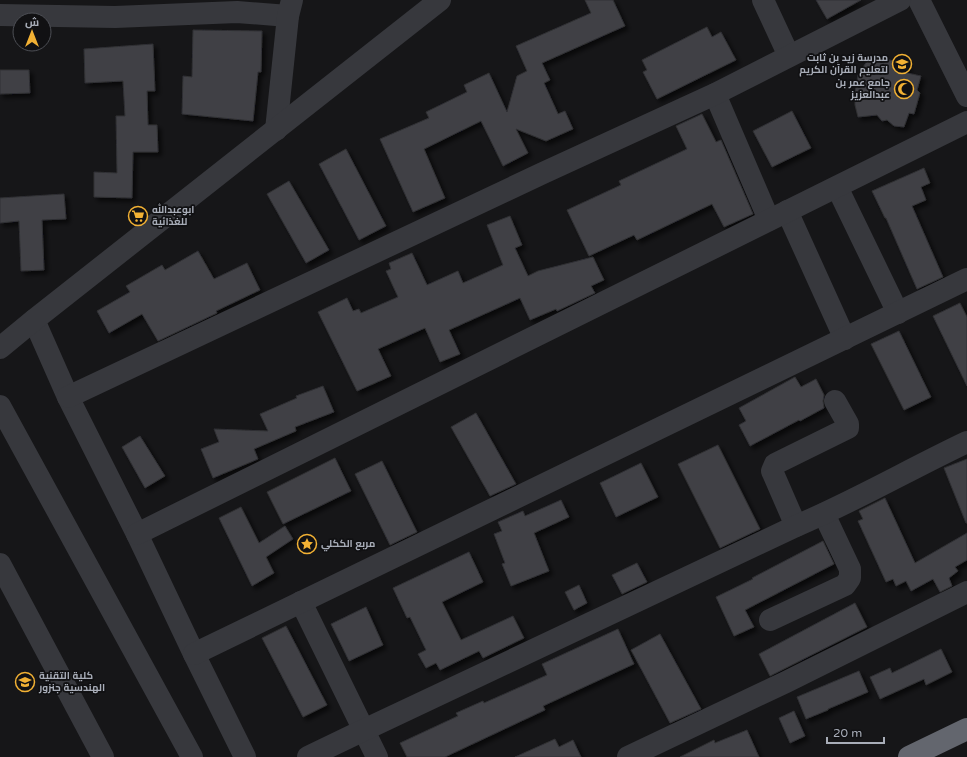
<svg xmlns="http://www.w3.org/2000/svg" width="967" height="757" font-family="'Varela Round',Cairo,sans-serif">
  <defs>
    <filter id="shadow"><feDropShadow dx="3.5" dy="3.5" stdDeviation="2" flood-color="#0009"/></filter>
  </defs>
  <rect width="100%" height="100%" fill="#161618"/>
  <!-- building -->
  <g fill="#404145" stroke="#303034" filter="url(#shadow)">
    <path d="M585,0H613L625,26L542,63L550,80L544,83L558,114L565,111L573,129L546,141L516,129L528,153L503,166L481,121L424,149L445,198L413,212L380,139L429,118L426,112L467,92L464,85L489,73L507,112L517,76L527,71L516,46L591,13Z"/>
    <path d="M816,0H861L827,19Z"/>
    <path d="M707,27L712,37L721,32L736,60L657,99L643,72L647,70L642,60Z"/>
    <path d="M193,30L262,31L261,72H258L253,121L182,114L183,76L192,77Z"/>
    <path d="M153,44L155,91H147L148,125H157L158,152H133L132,198L94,197V172L117,173L116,116H125L123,81L85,83L84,49Z"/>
    <path d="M869,58L884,63L886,59L908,65L907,73L921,76L917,90L920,93L914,114L909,113L904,127L894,126L887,120L882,121L877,115L858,117L855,105V92L858,75Z"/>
    <path d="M0,70H29L30,93L0,94Z"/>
    <path d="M792,111L811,148L772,167L753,131Z"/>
    <path d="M702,114L716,142L721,140L753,214L724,227L712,204L637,240L634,235L589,256L567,210L621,185L619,181L687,149L676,126Z"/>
    <path d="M346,149L386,226L359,240L319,164Z"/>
    <path d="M924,168L930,183L921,187L926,200L912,206L943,277L917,289L886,218H885L872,191Z"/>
    <path d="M289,181L329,250L306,263L267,194Z"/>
    <path d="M64,194L66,219L42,220L44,270L21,271L19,221L0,223V198Z"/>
    <path d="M510,216L522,245L515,248L528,276L538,271L593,257L604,280L591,286L595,293L557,311L556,309L530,320L520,298L449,330L460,354L440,362L425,328L378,349L391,376L357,391L318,312L347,298L353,311L359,309L361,313L398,297L386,271L391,269L389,263L412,253L427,285L458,271L463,283L503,265L487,225Z"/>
    <path d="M198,251L214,279L247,263L260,290L216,311L217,313L158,341L142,314L109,333L97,311L130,292L126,286L162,265L165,270Z"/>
    <path d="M960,303L967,317V386L933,316Z"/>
    <path d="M899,331L931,397L904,410L871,344Z"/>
    <path d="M795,377L801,387L816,379L824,395L823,401L824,408L800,421L799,420L750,446L739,425L746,421L739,408Z"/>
    <path d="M323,386L334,412L295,427L296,431L254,449L258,459L213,478L201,449L219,442L214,429L268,431L260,414L297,398L296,396Z"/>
    <path d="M476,413L516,484L490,496L451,427Z"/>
    <path d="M140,436L165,476L145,488L122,447Z"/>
    <path d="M718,445L760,529L720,548L678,464Z"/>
    <path d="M335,458L351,491L283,524L267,492Z"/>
    <path d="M967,459V523H966L944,468Z"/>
    <path d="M382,461L417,532L390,545L355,474Z"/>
    <path d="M641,463L658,497L616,517L600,483Z"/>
    <path d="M885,498L915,563L967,533V560L955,567L958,571L949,578L952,586L940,592L933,579L911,591L906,581L896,586L893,579L886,582L858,521L863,519L859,511Z"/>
    <path d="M561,500L569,517L534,533L549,571L511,586L502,564L505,563L494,534L502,531L498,522L523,511L525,516Z"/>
    <path d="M241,507L259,543L285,526L293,539L266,557L274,573L252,586L219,518Z"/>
    <path d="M823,541L834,564L745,610L754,627L734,636L716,597L753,579L752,578Z"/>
    <path d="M469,552L483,582L442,602L461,640L513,616L524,638L483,658L479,651L440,670L436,663L426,668L418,654L426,650L410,617L407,618L393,588Z"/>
    <path d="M637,563L647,582L622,594L612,575Z"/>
    <path d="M579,585L587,603L574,610L565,592Z"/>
    <path d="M855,603L867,627L770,676L759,654Z"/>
    <path d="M366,607L383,645L349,661L331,624Z"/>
    <path d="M286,626L327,705L303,717L262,638Z"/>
    <path d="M618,629L634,664L543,706L545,710L445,757H407L400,743L458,716L456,713L483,701L484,703L547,675L542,664Z"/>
    <path d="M660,634L701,709L670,723L631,650Z"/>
    <path d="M941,649L952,672L926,685L924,679L880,699L870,677L890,668L892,673Z"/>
    <path d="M859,671L868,692L828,709V710L806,719L797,697Z"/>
    <path d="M794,711L805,736L790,743L779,718Z"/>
    <path d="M747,730L759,757H680L714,740L715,743Z"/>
    <path d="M555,739L559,747L573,740L581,757H515Z"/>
  </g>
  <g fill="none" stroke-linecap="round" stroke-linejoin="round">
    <!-- minor -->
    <g stroke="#37383d" stroke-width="22">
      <path d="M763,0L789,56"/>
      <path d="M919,0L967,96"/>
      <path d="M0,15L115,17L237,12L288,16"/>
      <path d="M715,94L769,220"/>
      <path d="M276,130L288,16L292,0"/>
      <path d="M837,187L898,313"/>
      <path d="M787,211L845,339"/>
      <path d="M34,320L68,397L137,534L194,654L245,757"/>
      <path d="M0,348L34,320L440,0"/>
      <path d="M68,397L543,173L715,94L900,0"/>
      <path d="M0,406L192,757"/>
      <path d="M796,526L772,471L775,464L848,428V424L835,401"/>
      <path d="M137,534L967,122"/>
      <path d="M0,564L103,757"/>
      <path d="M301,602L377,757"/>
      <path d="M770,620L845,585L850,578V569L824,514"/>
      <path d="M194,654L967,279"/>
      <path d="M308,757L364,730L796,526C855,501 910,469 967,442"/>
      <path d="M628,757L786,682L967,592"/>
    </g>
    <!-- highway -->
    <path stroke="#63666e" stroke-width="22" d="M909,757L967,729"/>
  </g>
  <!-- icons -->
  <defs>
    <g id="school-ring" transform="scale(1)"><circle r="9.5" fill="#111113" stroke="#f2b134" stroke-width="1.5"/><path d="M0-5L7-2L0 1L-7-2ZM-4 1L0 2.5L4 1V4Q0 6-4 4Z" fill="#f2b134"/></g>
    <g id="mosque-ring" transform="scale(1)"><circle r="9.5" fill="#111113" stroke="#f2b134" stroke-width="1.5"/><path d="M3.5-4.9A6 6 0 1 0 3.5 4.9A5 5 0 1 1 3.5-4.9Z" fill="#f2b134"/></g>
    <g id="supermarket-ring" transform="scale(1)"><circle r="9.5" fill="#111113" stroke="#f2b134" stroke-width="1.5"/><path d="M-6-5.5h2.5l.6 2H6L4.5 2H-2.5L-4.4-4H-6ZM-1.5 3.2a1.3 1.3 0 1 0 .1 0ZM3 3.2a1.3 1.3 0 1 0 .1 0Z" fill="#f2b134"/></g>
    <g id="sight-ring" transform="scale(1)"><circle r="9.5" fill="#111113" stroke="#f2b134" stroke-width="1.5"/><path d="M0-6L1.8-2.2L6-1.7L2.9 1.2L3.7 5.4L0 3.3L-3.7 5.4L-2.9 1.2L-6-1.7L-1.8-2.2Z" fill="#f2b134"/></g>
    <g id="university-ring" transform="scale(1)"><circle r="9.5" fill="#111113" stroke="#f2b134" stroke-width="1.5"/><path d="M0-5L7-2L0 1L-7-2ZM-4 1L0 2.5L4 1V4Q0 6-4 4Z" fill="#f2b134"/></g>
  </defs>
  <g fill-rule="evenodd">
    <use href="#school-ring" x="902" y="64"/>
    <use href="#mosque-ring" x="904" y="89"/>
    <use href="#supermarket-ring" x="138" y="216"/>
    <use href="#sight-ring" x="307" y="544"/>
    <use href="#university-ring" x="25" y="682"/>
  </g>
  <g text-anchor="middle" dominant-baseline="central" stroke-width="3.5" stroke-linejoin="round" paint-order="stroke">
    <!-- poi labels -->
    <g font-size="10" font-weight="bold" fill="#a8adb8" stroke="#111113" text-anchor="start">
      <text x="888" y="58" text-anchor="end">مدرسة زيد بن ثابت<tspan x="888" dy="12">لتعليم القرآن الكريم</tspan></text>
      <text x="890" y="83" text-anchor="end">جامع عمر بن<tspan x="890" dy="12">عبدالعزيز</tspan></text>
      <text x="152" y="210">ابوعبدالله<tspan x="152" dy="12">للغذائية</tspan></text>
      <text x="321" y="544">مربع الككلي</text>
      <text x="39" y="676">كلية التقنية<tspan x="39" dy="12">الهندسية جنزور</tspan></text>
    </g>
  </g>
  <!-- north arrow -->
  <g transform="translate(32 32)"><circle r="19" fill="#111113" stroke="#4d4f55"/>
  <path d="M0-3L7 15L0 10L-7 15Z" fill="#f2b134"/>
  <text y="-6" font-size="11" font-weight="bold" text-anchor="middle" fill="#a8adb8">ش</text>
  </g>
  <!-- scale -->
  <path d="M827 737v6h57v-6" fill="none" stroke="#a8adb8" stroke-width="2"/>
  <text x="833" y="737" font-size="12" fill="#a8adb8" stroke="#111113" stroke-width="3" paint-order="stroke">20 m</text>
</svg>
